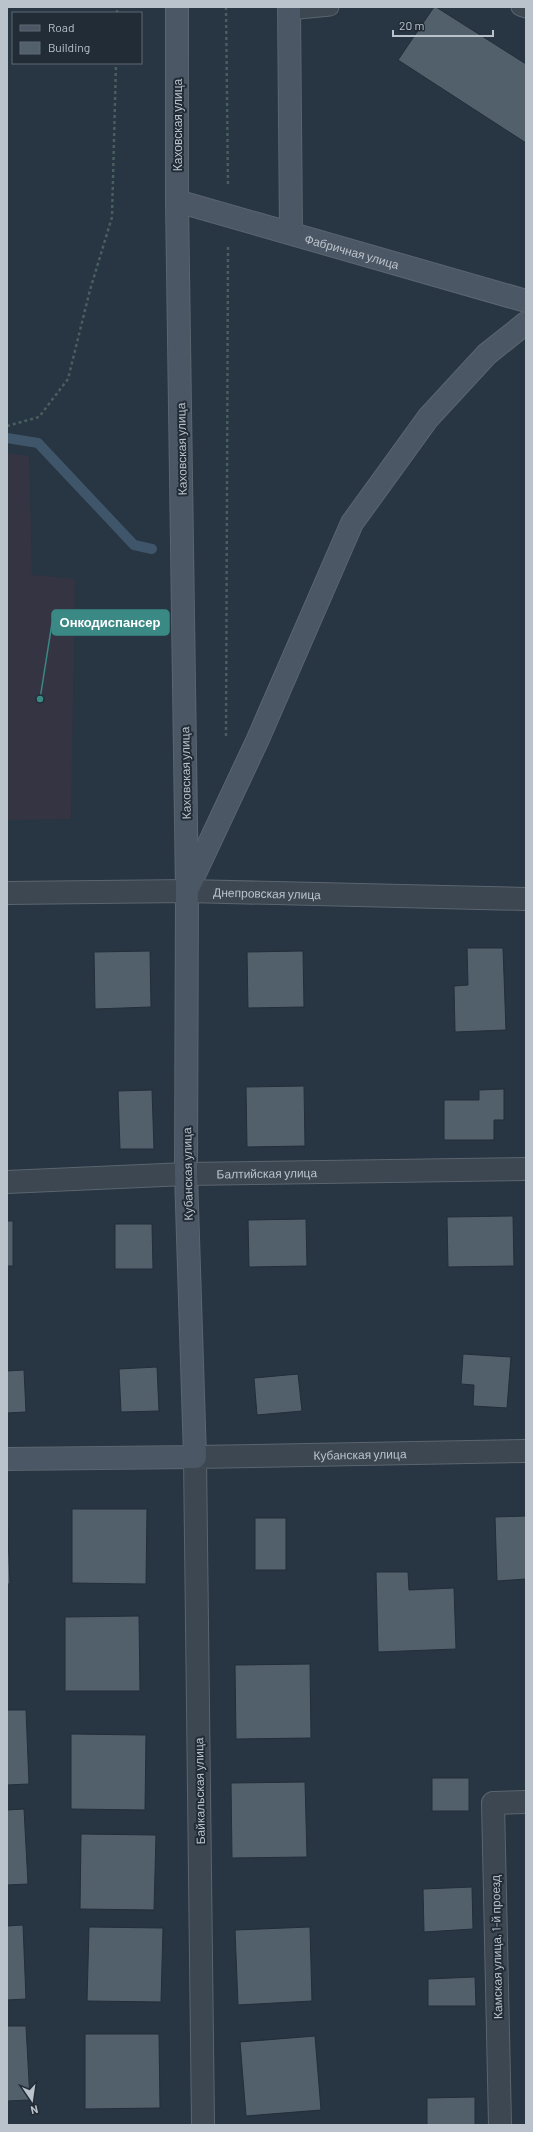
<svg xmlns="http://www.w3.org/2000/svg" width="533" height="2132" font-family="Barlow,sans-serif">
  <rect width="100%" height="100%" fill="#283542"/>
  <!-- medical -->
  <path fill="#353443" d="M7,453L29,456L32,575L75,579L71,819L7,820Z"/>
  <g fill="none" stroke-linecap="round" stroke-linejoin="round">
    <!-- stream -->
    <path stroke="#3f556a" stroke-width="10" d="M7,438L38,443L134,545L152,549"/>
  </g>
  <!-- building -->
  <g fill="#52606c" stroke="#232e39">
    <path d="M434,7H436L526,64V143L398,60Z"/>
    <path d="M467,948H503L506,1030L455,1032L454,986L468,985Z"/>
    <path d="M150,951L151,1007L95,1009L94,952Z"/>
    <path d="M303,951L304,1007L248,1008L247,952Z"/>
    <path d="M304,1086L305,1146L247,1147L246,1087Z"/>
    <path d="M504,1089V1120H494V1140H444V1100H479V1090Z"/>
    <path d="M152,1090L154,1149H120L118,1091Z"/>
    <path d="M513,1216L514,1266L448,1267L447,1217Z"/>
    <path d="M306,1219L307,1266L249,1267L248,1220Z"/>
    <rect x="7" y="1221" width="6" height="45"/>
    <path d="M115,1224H152L153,1269H115Z"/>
    <path d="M463,1354L511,1357L507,1408L473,1406L474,1385L461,1384Z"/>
    <path d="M157,1367L159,1411L121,1412L119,1369Z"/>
    <path d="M24,1370L26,1412L7,1413V1371Z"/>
    <path d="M298,1374L302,1411L257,1415L254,1378Z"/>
    <path d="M72,1509H147L146,1584L72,1583Z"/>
    <path d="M7,1511L10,1584H7Z"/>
    <path d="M526,1516V1579L497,1581L495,1517Z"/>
    <rect x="255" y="1518" width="31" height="52"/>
    <path d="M376,1572H408L409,1590L454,1588L456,1649L378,1652Z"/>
    <path d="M139,1616L140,1691H65V1617Z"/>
    <path d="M310,1664L311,1738L236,1739L235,1665Z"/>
    <path d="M7,1710H26L29,1784L7,1785Z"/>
    <path d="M71,1734L146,1735L145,1810L71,1809Z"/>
    <rect x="432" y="1778" width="37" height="33"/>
    <path d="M305,1782L307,1857L232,1858L231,1783Z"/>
    <path d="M24,1809L28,1884L7,1885V1810Z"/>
    <path d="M81,1834L156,1835L154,1910L80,1909Z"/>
    <path d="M472,1887L473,1929L424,1932L423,1889Z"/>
    <path d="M23,1925L26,1999L7,2000V1926Z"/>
    <path d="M89,1927L163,1928L161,2002L87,2001Z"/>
    <path d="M310,1927L312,2001L238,2005L235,1930Z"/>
    <path d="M475,1977L476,2006H428V1979Z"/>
    <path d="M7,2026H26L30,2100L7,2101Z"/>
    <path d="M85,2034H159L160,2108L85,2109Z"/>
    <path d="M315,2036L321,2110L246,2116L240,2042Z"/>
    <path d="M475,2097V2125H427V2098Z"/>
  </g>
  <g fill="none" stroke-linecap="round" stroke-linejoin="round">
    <!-- lane casing -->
    <g stroke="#5b656f" stroke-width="19">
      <g id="lane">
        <path d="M520,7L526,9"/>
        <path d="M289,11L330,7"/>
      </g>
    </g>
    <!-- street casing -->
    <g stroke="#5b656f" stroke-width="24">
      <g id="street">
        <path id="s1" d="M7,893L187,891L526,899"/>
        <path id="s2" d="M7,1182L186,1174L526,1169"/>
        <path id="s3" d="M203,2125L195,1457L526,1451"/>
        <path d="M500,2125L493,1803L526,1802"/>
      </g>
    </g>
    <!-- secondary casing -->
    <g stroke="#5b656f" stroke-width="24">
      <g id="secondary">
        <path d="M289,7L291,232"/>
        <path id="s4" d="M177,201L526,301"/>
        <path d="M189,886L258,739L352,523L428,418L487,354L526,323"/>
        <path d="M7,1459L195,1457L186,1174L187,891L177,201V7"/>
      </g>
    </g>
    <!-- path -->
    <g stroke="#495e5f" stroke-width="2.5" stroke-dasharray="3 3" stroke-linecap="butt">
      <path d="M226,7L228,186"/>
      <path d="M117,13V7"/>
      <path d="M7,426L39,417L68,379L90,290L112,217L116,63"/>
      <path d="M226,736L228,245"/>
    </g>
    <!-- lane -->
    <use href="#lane" stroke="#3c4751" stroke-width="17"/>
    <!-- street -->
    <use href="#street" stroke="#3c4751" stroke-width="22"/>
    <!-- secondary -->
    <use href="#secondary" stroke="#4b5764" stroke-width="22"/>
  </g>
  <g text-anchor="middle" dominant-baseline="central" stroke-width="4" stroke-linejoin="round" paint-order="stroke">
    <!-- street labels -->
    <g font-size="12" fill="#bac2cb" stroke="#212c37">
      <text transform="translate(177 125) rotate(-90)">Каховская улица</text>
      <text stroke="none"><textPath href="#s4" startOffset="182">Фабричная улица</textPath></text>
      <text transform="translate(181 449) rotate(-91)">Каховская улица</text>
      <text transform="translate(185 773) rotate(-91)">Каховская улица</text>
      <text stroke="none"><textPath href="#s1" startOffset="260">Днепровская улица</textPath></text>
      <text stroke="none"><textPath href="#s2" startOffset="260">Балтийская улица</textPath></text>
      <text transform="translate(187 1174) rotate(-91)">Кубанская улица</text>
      <text stroke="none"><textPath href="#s3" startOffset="833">Кубанская улица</textPath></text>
      <text transform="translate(199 1791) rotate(-91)">Байкальская улица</text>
      <text transform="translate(496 1947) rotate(-91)">Камская улица, 1-й проезд</text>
    </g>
  </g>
  <!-- callouts -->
  <path fill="none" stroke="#3a8985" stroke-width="1.5" d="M40 699L52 623"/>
  <circle fill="#3a8985" stroke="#212c37" stroke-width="1.5" cx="40" cy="699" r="4"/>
  <rect fill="#3a8985" stroke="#3a8985" stroke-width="1.5" x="52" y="610" width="117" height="25" rx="4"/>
  <g font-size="13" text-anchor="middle" font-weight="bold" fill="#fff">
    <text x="110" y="627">Онкодиспансер</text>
  </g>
  <!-- border -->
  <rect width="533" height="2132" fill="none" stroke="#bac2cb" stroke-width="16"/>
  <!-- legend -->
  <rect x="12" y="12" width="130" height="52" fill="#212c37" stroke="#5e6872"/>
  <rect x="20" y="25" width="20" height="6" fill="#4b5764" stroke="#5e6872"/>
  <text x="48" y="32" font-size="12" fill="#bac2cb">Road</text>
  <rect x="20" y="42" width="20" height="12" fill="#52606c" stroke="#5e6872"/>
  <text x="48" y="52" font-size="12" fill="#bac2cb">Building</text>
  <!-- north arrow -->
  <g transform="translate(32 2100) rotate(167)" stroke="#212c37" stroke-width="3" paint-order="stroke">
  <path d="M0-3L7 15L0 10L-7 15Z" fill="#bac2cb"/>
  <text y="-6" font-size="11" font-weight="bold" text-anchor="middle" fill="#bac2cb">N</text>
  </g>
  <!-- scale -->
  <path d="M393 30v6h100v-6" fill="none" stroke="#bac2cb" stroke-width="2"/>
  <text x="399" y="30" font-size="12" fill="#bac2cb" stroke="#212c37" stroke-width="3" paint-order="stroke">20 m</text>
</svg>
